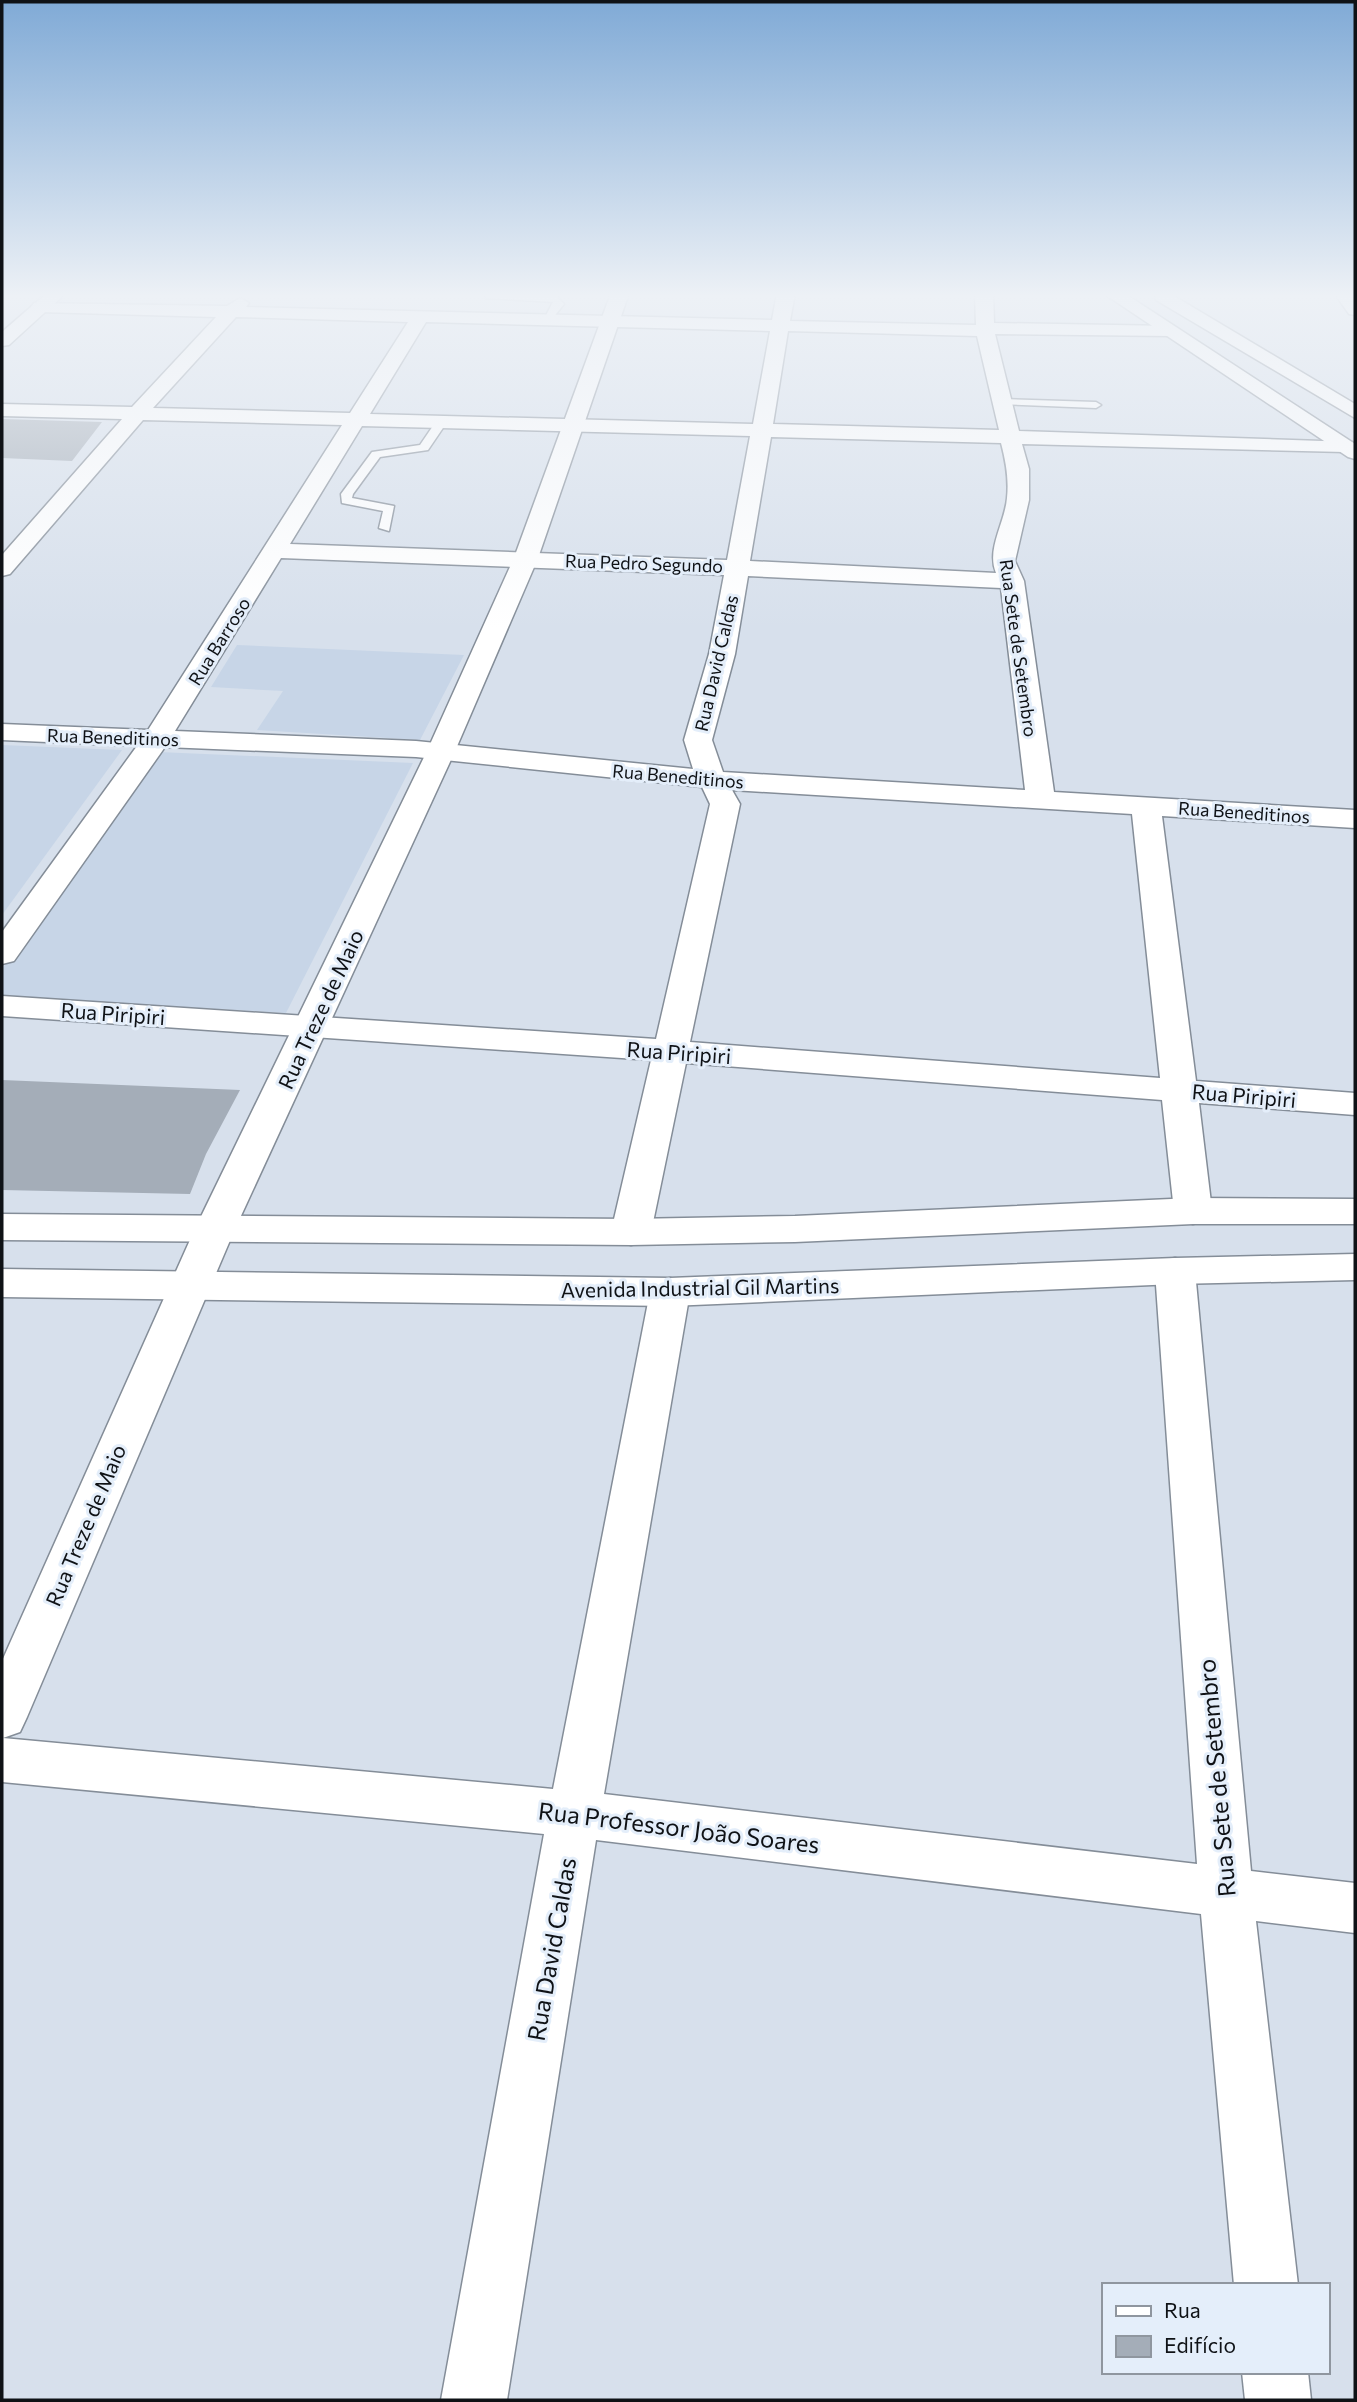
<svg xmlns="http://www.w3.org/2000/svg" width="1357" height="2402" font-family="Commissioner,sans-serif">
  <rect width="100%" height="100%" fill="#d7e0ec"/>
  <!-- built -->
  <g fill="#c7d5e7">
    <path d="M237,645L464,655L420,740L257,730L283,691L211,687Z"/>
    <path d="M2,745L122,750L2,915Z"/>
    <path d="M159,752L413,763L286,1013L2,997V969Z"/>
  </g>
  <!-- building -->
  <g fill="#a4adb8">
    <path d="M2,419L102,422L72,461L2,458Z"/>
    <path d="M2,1080L240,1090L206,1154L190,1194L2,1190Z"/>
  </g>
  <g fill="none" stroke-linecap="round" stroke-linejoin="round">
    <!-- lane casing -->
    <g stroke="#848d98" stroke-width="3">
      <g id="lane">
        <path d="M483,293L556,296L564,304L548,324L543,321L553,302L486,298Z"/>
        <path d="M1001,399L1096,402L1101,405L1096,408L997,404L996,402Z"/>
        <path d="M441,419L447,422L428,450L380,457L353,494L352,498L394,506L389,531L379,528L383,511L342,503L341,494L372,452L420,445L437,420Z"/>
      </g>
    </g>
    <!-- street casing -->
    <g stroke="#848d98" stroke-width="3">
      <g id="street">
        <path d="M777,293H795L790,321L976,325L975,293H993L994,323L1171,326L1180,331L1171,336L995,334L1019,431L1352,442L1355,446L1345,452L1022,444L1029,469V500L1015,561L1024,581L1054,792L1355,810V828L1162,816L1196,1081L1355,1093V1115L1199,1103L1212,1211L1207,1220L1193,1224L1179,1220L1174,1211L1162,1100L686,1063L651,1232L645,1241L631,1245L617,1241L611,1232L651,1060L2,1016V996L656,1039L710,804L702,787L416,757L165,747L14,961L2,964V932L137,746L2,740V724L148,730L342,425L143,420L10,574L2,576V555L122,419L2,416V404L132,407L216,317L40,312L31,307L34,303L227,306L240,298L249,303L246,307L772,320ZM236,317L408,322L350,413L153,408ZM426,322L770,331L753,424L370,414ZM788,331L977,336L999,430L773,424ZM362,426L750,436L727,560L290,544ZM771,437L1001,443C1006,462 1009,479 1007,498C1005,523 986,549 996,573L750,561ZM281,558L724,575L709,654L684,740L693,769L416,741L175,731ZM748,576L1001,588L1025,790L723,772L712,740L735,654ZM732,790L1132,814L1160,1078L690,1042L740,804Z"/>
        <path d="M1334,293H1352L1355,298V315L1349,314Z"/>
        <path d="M214,1218L228,1222L234,1231L27,1717L20,1732L3,1738L553,1789L650,1292L656,1282L670,1278L684,1282L690,1292L604,1794L1197,1864L1155,1271L1161,1261L1175,1258L1189,1261L1195,1271L1251,1871L1355,1883V1933L1256,1921L1298,2285H1234L1201,1914L596,1840L507,2400H441L544,1834L2,1782V1661L194,1231L200,1222Z"/>
        <path d="M1242,2372H1308L1311,2400H1245Z"/>
      </g>
    </g>
    <!-- secondary casing -->
    <g stroke="#848d98" stroke-width="3">
      <path id="secondary" d="M611,293H629L538,558L455,751L234,1231L228,1240L214,1244L200,1240L194,1231L427,751L514,558Z"/>
    </g>
    <!-- primary casing -->
    <g stroke="#848d98" stroke-width="3">
      <g id="primary">
        <path d="M47,293H66L9,345L2,346V332Z"/>
        <path d="M1103,293H1124L1355,444V459L1348,457Z"/>
        <path d="M1155,293H1169L1355,404V418L1156,300Z"/>
        <path d="M1193,1198L1355,1199V1224H1193L795,1242L631,1245L2,1240V1214L631,1219L795,1216Z"/>
        <path d="M1355,1254V1280L1175,1284L670,1306L2,1297V1269L670,1278L1175,1258Z"/>
      </g>
    </g>
    <!-- lane -->
    <use href="#lane" fill="#fff" fill-rule="evenodd"/>
    <!-- street -->
    <use href="#street" fill="#fff" fill-rule="evenodd"/>
    <!-- secondary -->
    <use href="#secondary" fill="#fff" fill-rule="evenodd"/>
    <!-- primary -->
    <use href="#primary" fill="#fff" fill-rule="evenodd"/>
  </g>
  <!-- sky -->
  <linearGradient id="sky" x2="0" y2="1"><stop stop-color="#80aad6"/><stop offset="0.47" stop-color="#edf1f6"/><stop offset="1" stop-color="#edf1f6" stop-opacity="0"/></linearGradient>
  <rect width="1357" height="629" fill="url(#sky)"/>
  <g text-anchor="middle" dominant-baseline="central" stroke-width="6" stroke-linejoin="round" paint-order="stroke">
    <!-- far-street labels -->
    <g font-size="18" fill="#0f1216" stroke="#e4eefa">
      <text transform="translate(644 563) rotate(2)">Rua Pedro Segundo</text>
      <text transform="translate(219 641) rotate(-58)">Rua Barroso</text>
      <text transform="translate(1019 648) rotate(82)">Rua Sete de Setembro</text>
      <text transform="translate(716 663) rotate(-77)">Rua David Caldas</text>
      <text transform="translate(113 737) rotate(2)">Rua Beneditinos</text>
      <text transform="translate(678 776) rotate(5)">Rua Beneditinos</text>
      <text transform="translate(1244 812) rotate(4)">Rua Beneditinos</text>
    </g>
    <!-- street labels -->
    <g font-size="21" fill="#0f1216" stroke="#e4eefa">
      <text transform="translate(320 1009) rotate(-65)">Rua Treze de Maio</text>
      <text transform="translate(113 1013) rotate(4)">Rua Piripiri</text>
      <text transform="translate(679 1052) rotate(4)">Rua Piripiri</text>
      <text transform="translate(1244 1095) rotate(5)">Rua Piripiri</text>
      <text transform="translate(700 1287) rotate(-1)">Avenida Industrial Gil Martins</text>
      <text transform="translate(85 1525) rotate(-67)">Rua Treze de Maio</text>
    </g>
    <!-- near-street labels -->
    <g font-size="24" fill="#0f1216" stroke="#e4eefa">
      <text transform="translate(1216 1778) rotate(-95)">Rua Sete de Setembro</text>
      <text transform="translate(679 1827) rotate(7)">Rua Professor João Soares</text>
      <text transform="translate(551 1949) rotate(-80)">Rua David Caldas</text>
    </g>
  </g>
  <!-- border -->
  <rect width="1357" height="2402" fill="none" stroke="#0f1216" stroke-width="7"/>
  <!-- legend -->
  <rect x="1102" y="2283" width="228" height="91" fill="#e4eefa" stroke="#8f969f" stroke-width="2"/>
  <rect x="1116" y="2306" width="35" height="10" fill="#ffffff" stroke="#8f969f" stroke-width="2"/>
  <text x="1164" y="2318" font-size="21" fill="#0f1216">Rua</text>
  <rect x="1116" y="2336" width="35" height="21" fill="#a4adb8" stroke="#8f969f" stroke-width="2"/>
  <text x="1164" y="2353" font-size="21" fill="#0f1216">Edifício</text>
</svg>
